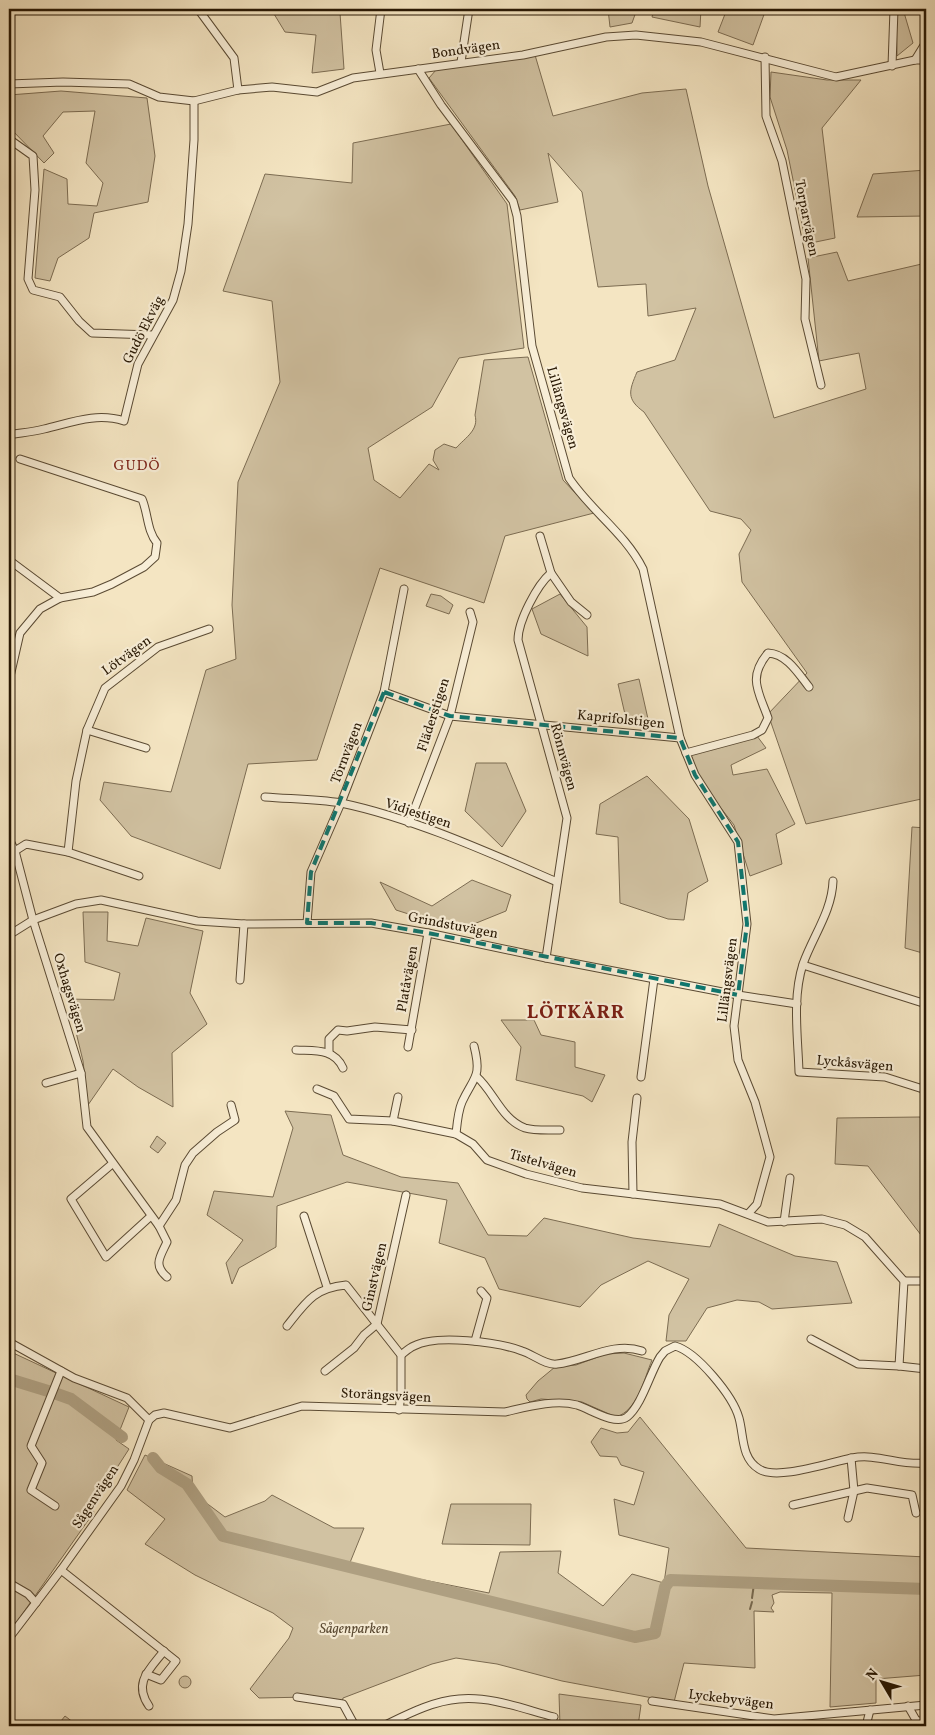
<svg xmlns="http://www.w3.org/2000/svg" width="935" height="1735" font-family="Vollkorn,serif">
  <rect width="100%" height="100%" fill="#f4e5c2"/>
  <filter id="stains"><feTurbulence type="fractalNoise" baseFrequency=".004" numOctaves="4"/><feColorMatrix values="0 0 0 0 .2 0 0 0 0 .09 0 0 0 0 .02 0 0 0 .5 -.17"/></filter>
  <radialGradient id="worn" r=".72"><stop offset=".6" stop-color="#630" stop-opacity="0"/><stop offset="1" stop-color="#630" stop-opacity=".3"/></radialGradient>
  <!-- green -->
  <g fill="#d1c2a2" stroke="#7c6c52">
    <path d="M271,9H369L368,14L340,13L344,69L312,73L316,35L285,32Z"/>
    <path d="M608,9H637L632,23L610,27Z"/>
    <path d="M654,9H701L700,27L652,17Z"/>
    <path d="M727,9H766L753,45L718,32Z"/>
    <path d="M896,9H903L913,43L897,56Z"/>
    <path d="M535,55L553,116L642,93L686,89L708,186L774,418L866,389L859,353L819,361L808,258L837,252L848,281L926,263V798L806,824L768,714L807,673L742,582L739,554L751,530L741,519L710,511L644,412C626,399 629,391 637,372L675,360L696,308L648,316L646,284L598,287L582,192L548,153L558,202L520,210L515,196L429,78L436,70Z"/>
    <path d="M771,72L827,80H861L822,128L835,238L806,244L787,150L770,97Z"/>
    <path d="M61,91L147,98L155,156L148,202L94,213L89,238L58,258L50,281L35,278L44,169L67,179L68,204L97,206L103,183L86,163L95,111L63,112L43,136L54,153L44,163L9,127V95Z"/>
    <path d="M451,124L507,204L524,348L459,358L432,407L368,448L374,480L400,498L429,464L439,470L433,460L435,450L444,444L456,448C466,437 479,430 475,415L484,360L528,357L563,480L594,513L505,536L484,603L380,568L317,760L248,764L220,869L131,836L100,800L104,782L171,792L206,670L236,659L232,605L238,482L280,382L272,301L223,291L265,174L352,183L353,143Z"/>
    <path d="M926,170V216L857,217L873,174Z"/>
    <path d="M431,594L441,596L453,605L449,614L426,606Z"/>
    <path d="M560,594L587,627L588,656L541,634L532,609Z"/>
    <path d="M639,679L648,719L627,723L618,684Z"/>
    <path d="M757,736L766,748L731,765L733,775L767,769L795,824L776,834L782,864L750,876L734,825L700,781L691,755Z"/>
    <path d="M476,763H506L526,811L502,847L465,811Z"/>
    <path d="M647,776L689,819L708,881L688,893L684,920L668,919L620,903L618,837L596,834L600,804Z"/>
    <path d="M912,827L926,828V954L905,948Z"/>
    <path d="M472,880L511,895L506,911L459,930L396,910L380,882L432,906Z"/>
    <path d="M83,912H108L107,941L138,946L146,918L203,931L190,993L207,1024L172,1053L173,1107L138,1087L113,1069L88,1105L83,1061L68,999L114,1000L120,973L85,962Z"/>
    <path d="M501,1020H534L541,1035L575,1042V1067L605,1075L592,1102L583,1096L516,1080L521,1047Z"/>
    <path d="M285,1111L331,1115L343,1155L401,1177L458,1183L488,1235L527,1236L544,1218L633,1238L710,1247L719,1224L795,1256L837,1262L852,1303L772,1309L759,1302L737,1300L707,1308L686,1341H666L669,1315L689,1279L648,1261L601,1285L580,1307L499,1289L485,1258L439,1243L447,1200L347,1182L277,1206L276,1247L239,1268L232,1284L226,1263L243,1240L207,1215L214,1191L273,1197L293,1128Z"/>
    <path d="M920,1117L926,1137V1237L921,1235L868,1166L835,1164L837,1118Z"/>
    <path d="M157,1136L166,1143L158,1153L150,1147Z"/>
    <path d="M9,1351L129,1407L116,1440L129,1449L91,1508L94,1512L16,1623L9,1616Z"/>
    <path d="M624,1353L652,1360C644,1379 638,1410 616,1417L582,1402L541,1399L530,1402L527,1399L526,1395L538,1381L555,1367L576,1365L606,1354Z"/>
    <path d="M640,1417L746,1548L926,1557V1675L876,1679V1703L830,1707L832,1593L780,1592L772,1595L774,1603L771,1608L774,1612L754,1611L755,1668L684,1663L674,1702L562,1681L497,1664L456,1658L432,1664L343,1698L342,1702L310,1697L259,1698L250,1689L289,1638L293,1628L273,1613L195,1575L145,1544L165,1519L127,1490L145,1455L192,1476L193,1493L225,1517L265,1501L272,1495L334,1528H364L349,1565L489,1593L500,1552L561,1551L558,1573L603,1606L632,1574L664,1583L669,1548L619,1535L614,1499L634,1505L644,1472L621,1465L617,1457L600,1456L591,1442L601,1428L617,1433L628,1432Z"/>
    <path d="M451,1504H531L530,1545L442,1544Z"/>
    <circle cx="185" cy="1682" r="6"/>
    <path d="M559,1694L641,1705L638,1726H560Z"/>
    <path d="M65,1716L78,1726H57Z"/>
  </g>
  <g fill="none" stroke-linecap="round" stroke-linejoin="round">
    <!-- stream -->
    <g stroke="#78694f" stroke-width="2">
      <path d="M752,1598L754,1584"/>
      <path d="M750,1609L752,1602"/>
    </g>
    <!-- river -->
    <g stroke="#ae9f81" stroke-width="12">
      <path d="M9,1379L48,1391"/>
      <path d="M57,1394L71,1399L122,1437"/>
      <path d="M153,1458L161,1468L187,1484L223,1536L635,1637L655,1633L665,1587L670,1580L926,1589"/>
    </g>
    <!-- minor casing -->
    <g stroke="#5a4a33" stroke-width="9">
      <g id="minor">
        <path d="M198,9L234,58L238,90"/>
        <path d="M765,57L766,116L782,161L806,279L805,319L821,385"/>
        <path d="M915,60L926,42"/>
        <path d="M461,62L469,9"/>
        <path d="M892,66L894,9"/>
        <path d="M418,69L441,105L513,201L517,216L532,346L569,478C591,511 625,533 643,569L680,738L695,775L738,842L747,924L734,1026L738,1060L755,1102L770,1157L757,1204L748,1214"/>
        <path d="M380,73L376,50L381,9"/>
        <path d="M9,84L63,82L129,84L159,97L194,101L238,90L272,87L317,92L353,78L523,55L606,37L636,35L701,42L836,77L915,60H926"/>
        <path d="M9,139L33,156L35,190L28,279L33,290L60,297L79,321L92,333L152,335"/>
        <path d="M9,435C20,433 32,432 44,429C70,423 96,412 124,421L138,364L173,300L181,271L188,224L194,140V101"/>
        <path d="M540,536L551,573C537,585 518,621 518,640L567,818L546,958"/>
        <path d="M9,560L60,598"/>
        <path d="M551,573L571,602L587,615"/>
        <path d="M9,681L20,633L40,609L60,598L93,592L112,584L144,567L155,557L157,543C147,531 148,513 142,499L20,459"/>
        <path d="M384,692L450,716L680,738"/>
        <path d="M87,730L146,748"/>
        <path d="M686,753L753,735L762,730L768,718C759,692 747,678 768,653C787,654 798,673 809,687"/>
        <path d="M265,797C290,799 317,799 341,803C413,818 490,853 557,882"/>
        <path d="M409,823L450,716L473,622L470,612"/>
        <path d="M9,839L15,851L33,920L81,1073L87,1127L159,1226L167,1242C160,1257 153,1265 167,1277"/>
        <path d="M15,851L26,844L68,852L139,876"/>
        <path d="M68,852L76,781L87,730L105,688L158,647L209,629"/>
        <path d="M833,881C832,911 813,936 803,964C792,998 798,1038 799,1072L885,1077L926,1090"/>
        <path d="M307,923L311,872L341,803L384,692L404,589"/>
        <path d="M9,935L33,920L76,904L101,900L197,921L244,924L371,923L428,933L546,958L738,995L797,1004"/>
        <path d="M803,965L926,1004"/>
        <path d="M240,980L244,924"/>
        <path d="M408,1047L428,933"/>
        <path d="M296,1050C315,1051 334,1048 343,1068"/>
        <path d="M329,1052V1039L338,1030L347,1031L375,1027L412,1030"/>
        <path d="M477,1077C494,1092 502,1120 525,1128C535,1131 549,1130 560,1130"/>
        <path d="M641,1077L654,979"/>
        <path d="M46,1083L81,1073"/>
        <path d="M317,1089L334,1096L349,1119L393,1121L456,1134L473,1144L487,1160L526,1174L582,1188L720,1204L768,1222L822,1219L845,1225L865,1237L904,1281L899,1366L858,1364L811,1339"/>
        <path d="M393,1121L398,1097"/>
        <path d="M456,1134C457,1124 458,1111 462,1102C474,1076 482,1078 474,1046"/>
        <path d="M112,1164L71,1199L106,1257L151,1216"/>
        <path d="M633,1194L632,1142L637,1098"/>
        <path d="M304,1216L327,1287"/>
        <path d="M784,1222L790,1178"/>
        <path d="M159,1226L176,1200L185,1165L193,1153L217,1132L235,1120L231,1105"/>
        <path d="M904,1281H926"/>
        <path d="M287,1326C306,1302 314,1288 346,1285L401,1355V1395L399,1410"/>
        <path d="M475,1341L487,1298L481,1291"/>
        <path d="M9,1342L74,1378L127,1398L149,1420"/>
        <path d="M401,1355C405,1352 409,1348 414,1346C436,1334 498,1342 522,1351C532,1354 547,1366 557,1364C585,1361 613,1341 642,1351"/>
        <path d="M899,1366L926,1369"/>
        <path d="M325,1371L354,1348L364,1335L377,1324L406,1195"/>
        <path d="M793,1505L867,1488L912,1495L916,1513"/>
        <path d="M55,1506L31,1490L42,1463L31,1446L61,1371"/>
        <path d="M848,1518L854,1491L851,1458"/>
        <path d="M61,1570L176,1661L161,1680L146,1674"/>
        <path d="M9,1583L28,1594L36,1603"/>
        <path d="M9,1638L61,1570L121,1486L134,1460L149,1420L155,1415L164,1413L230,1428L302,1406L505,1412C527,1407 555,1399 577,1405C590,1409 615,1426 627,1417C642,1405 650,1373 660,1357L665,1351L675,1346C697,1352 733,1396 739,1418C744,1436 741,1458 759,1469C777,1481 830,1462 852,1458C877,1453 900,1466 926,1463"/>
        <path d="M297,1697L343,1704L355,1726"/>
        <path d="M652,1701L774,1719L926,1705"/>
        <path d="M149,1706C133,1683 149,1670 164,1651"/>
        <path d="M908,1706L916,1720L926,1723"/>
        <path d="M383,1726C406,1715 432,1701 459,1699C491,1696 523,1709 554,1717"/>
        <path d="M866,1726L870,1710"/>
      </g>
    </g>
    <!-- minor -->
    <use href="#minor" stroke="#f8eed7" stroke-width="7"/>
  </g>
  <!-- marked area -->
  <path fill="none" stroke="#0f766e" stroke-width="4" stroke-dasharray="10 6" stroke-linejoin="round" d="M384,692L450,716L680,738L695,775L738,842L747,924L738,995L428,933L371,923H307L311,872Z"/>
  <g text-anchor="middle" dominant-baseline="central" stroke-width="4.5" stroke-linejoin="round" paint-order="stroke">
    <!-- street labels -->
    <g font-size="14" fill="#271703" stroke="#f8eed7">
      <text transform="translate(466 50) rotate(-8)">Bondvägen</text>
      <text transform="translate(806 218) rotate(79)">Torparvägen</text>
      <text transform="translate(144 330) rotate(-63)">Gudö Ekväg</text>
      <text transform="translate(562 408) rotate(74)">Lillängsvägen</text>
      <text transform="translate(127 656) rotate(-36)">Lötvägen</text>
      <text transform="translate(434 715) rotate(-72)">Fläderstigen</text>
      <text transform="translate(621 720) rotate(6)">Kaprifolstigen</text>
      <text transform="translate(347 753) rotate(-69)">Törnvägen</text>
      <text transform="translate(563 757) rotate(75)">Rönnvägen</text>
      <text transform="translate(418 814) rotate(18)">Vidjestigen</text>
      <text transform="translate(453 926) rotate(11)">Grindstuvägen</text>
      <text transform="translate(408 979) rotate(-80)">Platåvägen</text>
      <text transform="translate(728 980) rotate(-83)">Lillängsvägen</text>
      <text transform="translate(69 993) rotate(73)">Oxhagsvägen</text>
      <text transform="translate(855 1064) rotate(5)">Lyckåsvägen</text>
      <text transform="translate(543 1164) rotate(16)">Tistelvägen</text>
      <text transform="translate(375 1277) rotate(-77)">Ginstvägen</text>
      <text transform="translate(386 1396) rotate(3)">Storängsvägen</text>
      <text transform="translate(96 1497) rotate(-57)">Sågenvägen</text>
      <text transform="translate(731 1700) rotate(7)">Lyckebyvägen</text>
    </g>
    <!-- park labels -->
    <g font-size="14" font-style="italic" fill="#5a4a33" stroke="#f8eed7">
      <text x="354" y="1629">Sågenparken</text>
    </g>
    <!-- neighbourhood labels -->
    <g font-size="15" letter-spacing="1" fill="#7a1f14" stroke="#f8eed7">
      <text x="137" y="466">GUDÖ</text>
    </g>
    <!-- district labels -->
    <g font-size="19" font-weight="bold" letter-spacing="1" fill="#7a1f14" stroke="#f8eed7">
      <text x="576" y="1013">LÖTKÄRR</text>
    </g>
  </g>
  <!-- margin -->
  <rect width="935" height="1735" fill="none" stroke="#f4e5c2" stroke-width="30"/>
  <rect x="10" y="10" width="915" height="1715" fill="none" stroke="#271703" stroke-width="2.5"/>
  <rect x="15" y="15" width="905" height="1705" fill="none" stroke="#271703"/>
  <!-- north arrow -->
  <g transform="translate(882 1682) rotate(308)" stroke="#f8eed7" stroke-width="4" paint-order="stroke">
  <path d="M0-4L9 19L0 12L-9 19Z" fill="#271703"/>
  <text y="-8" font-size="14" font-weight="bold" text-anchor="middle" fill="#271703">N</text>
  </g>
  <rect width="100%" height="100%" filter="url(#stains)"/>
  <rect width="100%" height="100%" fill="url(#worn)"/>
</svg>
